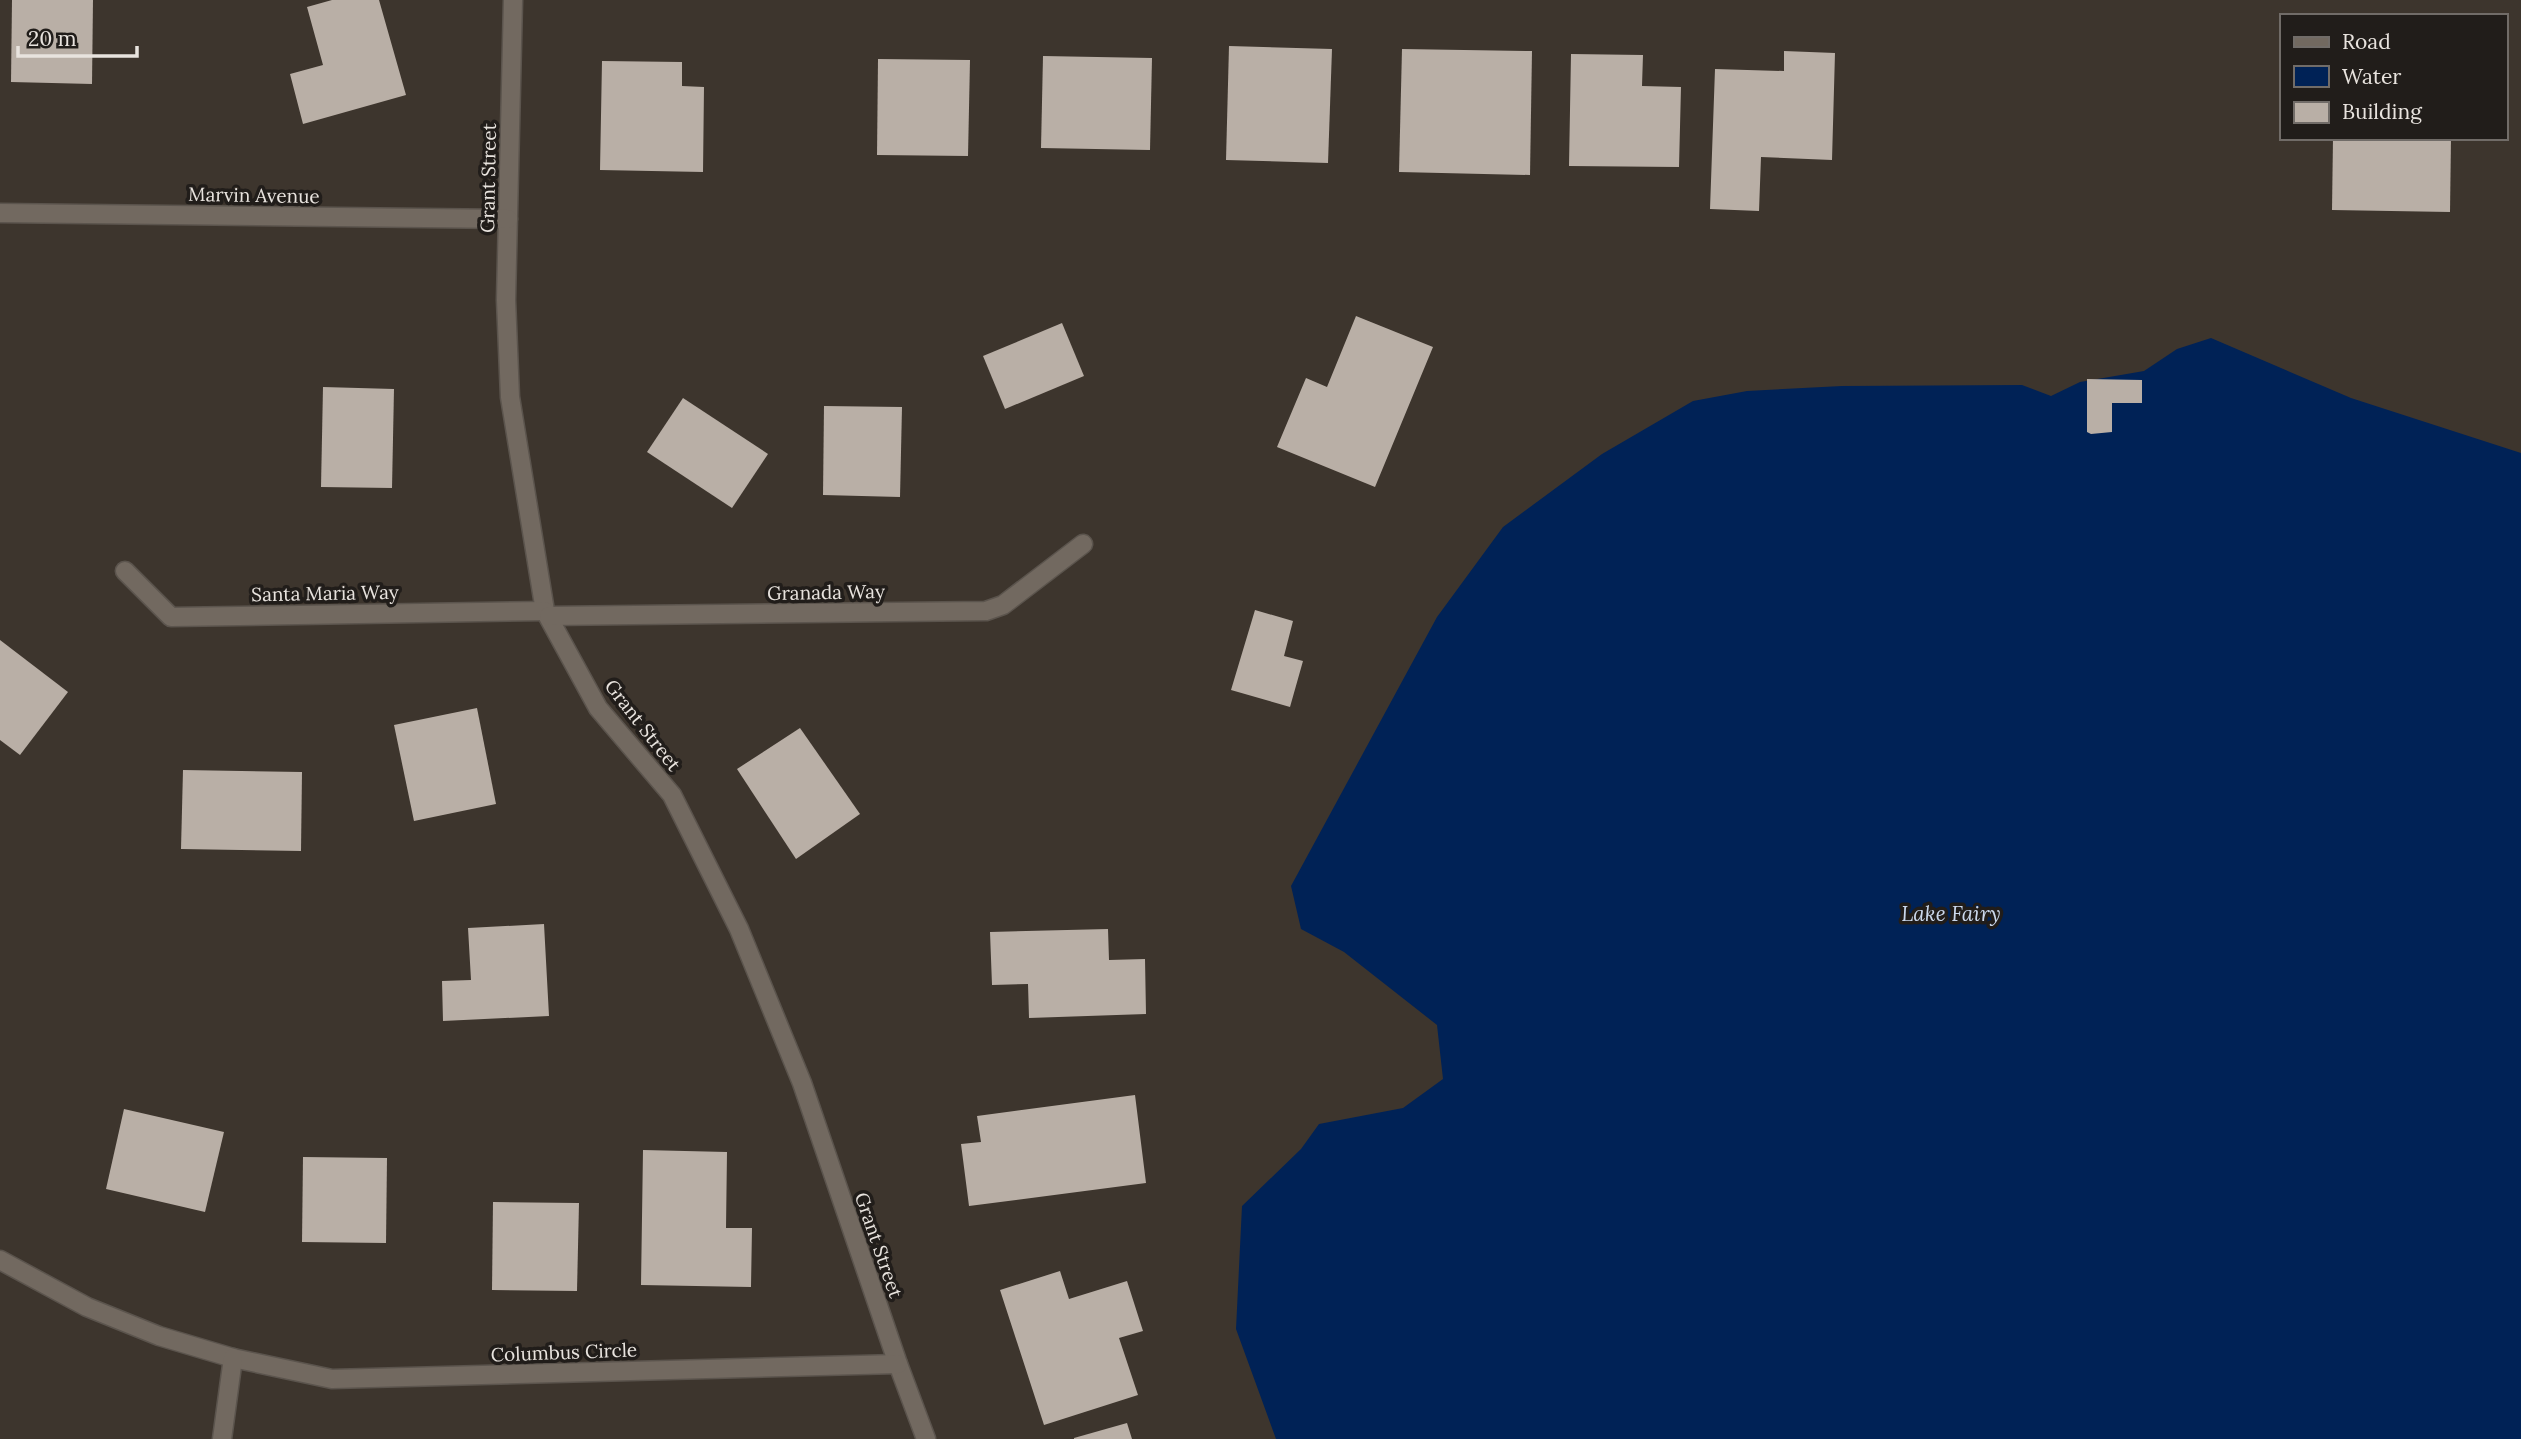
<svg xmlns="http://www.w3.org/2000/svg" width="2521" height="1439" font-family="Lora,serif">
  <rect width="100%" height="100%" fill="#3d352d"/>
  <!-- water -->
  <path fill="#002256" d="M2211,338L2351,398L2521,453V1439H1276L1236,1329L1242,1206L1301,1149L1319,1124L1403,1108L1443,1079L1437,1025L1344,952L1301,929L1291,886L1437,617L1503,527L1602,454L1693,401L1747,391L1842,386L2022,385L2051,396L2080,382L2144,371L2177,349Z"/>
  <!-- building -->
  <g fill="#b9afa6">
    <path d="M12,0H93L92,84L11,82Z"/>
    <path d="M332,0H379L406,95L303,124L290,74L323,65L307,7Z"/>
    <path d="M1229,46L1332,49L1328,163L1226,160Z"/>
    <path d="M1402,49L1532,51L1530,175L1399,172Z"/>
    <path d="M1784,51L1835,53L1832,160L1761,157L1759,211L1710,209L1715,69L1784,71Z"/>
    <path d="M1571,54L1643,55L1642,86L1681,87L1679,167L1569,166Z"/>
    <path d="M1043,56L1152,58L1150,150L1041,148Z"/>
    <path d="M878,59L970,60L968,156L877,155Z"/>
    <path d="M602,61L682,62V86L704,87L703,172L600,170Z"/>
    <path d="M2333,138H2451L2450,212L2332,210Z"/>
    <path d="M1356,316L1433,347L1375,487L1277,447L1306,378L1327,387Z"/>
    <path d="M1062,323L1084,376L1005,409L983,356Z"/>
    <path d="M2087,379L2142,380V403H2112V432L2091,434L2087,432Z"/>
    <path d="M323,387L394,389L392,488L321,487Z"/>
    <path d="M683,398L768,454L732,508L647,452Z"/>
    <path d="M824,406L902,407L900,497L823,495Z"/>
    <path d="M1255,610L1293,621L1284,656L1303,661L1290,707L1231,690Z"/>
    <path d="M0,640L68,692L20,755L0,740Z"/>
    <path d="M477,708L496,804L414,821L394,725Z"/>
    <path d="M800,728L860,814L796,859L737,769Z"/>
    <path d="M183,770L302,772L301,851L181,849Z"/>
    <path d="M544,924L549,1016L443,1021L442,981L471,980L468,928Z"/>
    <path d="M1108,929L1109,960L1145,959L1146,1014L1029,1018L1028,984L992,985L990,932Z"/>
    <path d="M1135,1095L1146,1183L969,1206L961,1144L981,1142L977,1116Z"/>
    <path d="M124,1109L224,1132L205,1212L106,1189Z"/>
    <path d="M643,1150L727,1152L726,1228H752L751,1287L641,1285Z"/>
    <path d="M303,1157L387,1158L386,1243L302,1242Z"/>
    <path d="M493,1202L579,1203L577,1291L492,1290Z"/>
    <path d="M1060,1271L1069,1299L1127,1281L1143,1331L1119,1338L1138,1395L1044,1425L1000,1290Z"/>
    <path d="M1127,1423L1132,1439H1074V1438Z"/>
  </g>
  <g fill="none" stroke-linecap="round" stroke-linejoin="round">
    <!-- minor casing -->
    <g stroke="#5b544d" stroke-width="21">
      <g id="minor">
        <path d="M513,0L506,300L510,397L545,611L598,708L672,795L739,929L802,1083L898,1364L926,1439"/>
        <path d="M0,213L508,219"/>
        <path d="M125,571L171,617L545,611"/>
        <path d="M549,616L986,611L1003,605L1083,544"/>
        <path d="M0,1260L87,1307L159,1336L233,1358L332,1379L898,1364"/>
        <path d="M222,1439L233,1358"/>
      </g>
    </g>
    <!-- minor -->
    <use href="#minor" stroke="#726960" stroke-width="18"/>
  </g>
  <g text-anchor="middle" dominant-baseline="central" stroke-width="7" stroke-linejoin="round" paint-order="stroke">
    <!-- street labels -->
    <g font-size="19" fill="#e8e3de" stroke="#211d1a">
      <text transform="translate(488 178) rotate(-89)">Grant Street</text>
      <text transform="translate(254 195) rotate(1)">Marvin Avenue</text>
      <text transform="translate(826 592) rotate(-1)">Granada Way</text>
      <text transform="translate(325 593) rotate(-1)">Santa Maria Way</text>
      <text transform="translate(643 725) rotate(52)">Grant Street</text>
      <text transform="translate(879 1245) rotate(71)">Grant Street</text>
      <text transform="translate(564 1352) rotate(-2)">Columbus Circle</text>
    </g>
    <!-- water labels -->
    <g font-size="21" font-style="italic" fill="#cbd8ec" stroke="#211d1a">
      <text x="1951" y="913">Lake Fairy</text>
    </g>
  </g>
  <!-- legend -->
  <rect x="2280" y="14" width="228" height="126" fill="#211d1a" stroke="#716c68" stroke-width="2"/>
  <rect x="2294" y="37" width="35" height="10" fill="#726960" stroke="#716c68" stroke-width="2"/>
  <text x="2342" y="49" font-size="21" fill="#e8e3de">Road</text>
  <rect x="2294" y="66" width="35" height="21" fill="#002256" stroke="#716c68" stroke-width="2"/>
  <text x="2342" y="84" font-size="21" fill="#e8e3de">Water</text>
  <rect x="2294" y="102" width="35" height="21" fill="#b9afa6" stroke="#716c68" stroke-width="2"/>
  <text x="2342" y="119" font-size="21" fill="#e8e3de">Building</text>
  <!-- scale -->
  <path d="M18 46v10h119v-10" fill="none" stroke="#e8e3de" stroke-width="3.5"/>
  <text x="28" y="46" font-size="21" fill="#e8e3de" stroke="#211d1a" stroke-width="5" paint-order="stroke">20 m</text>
</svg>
